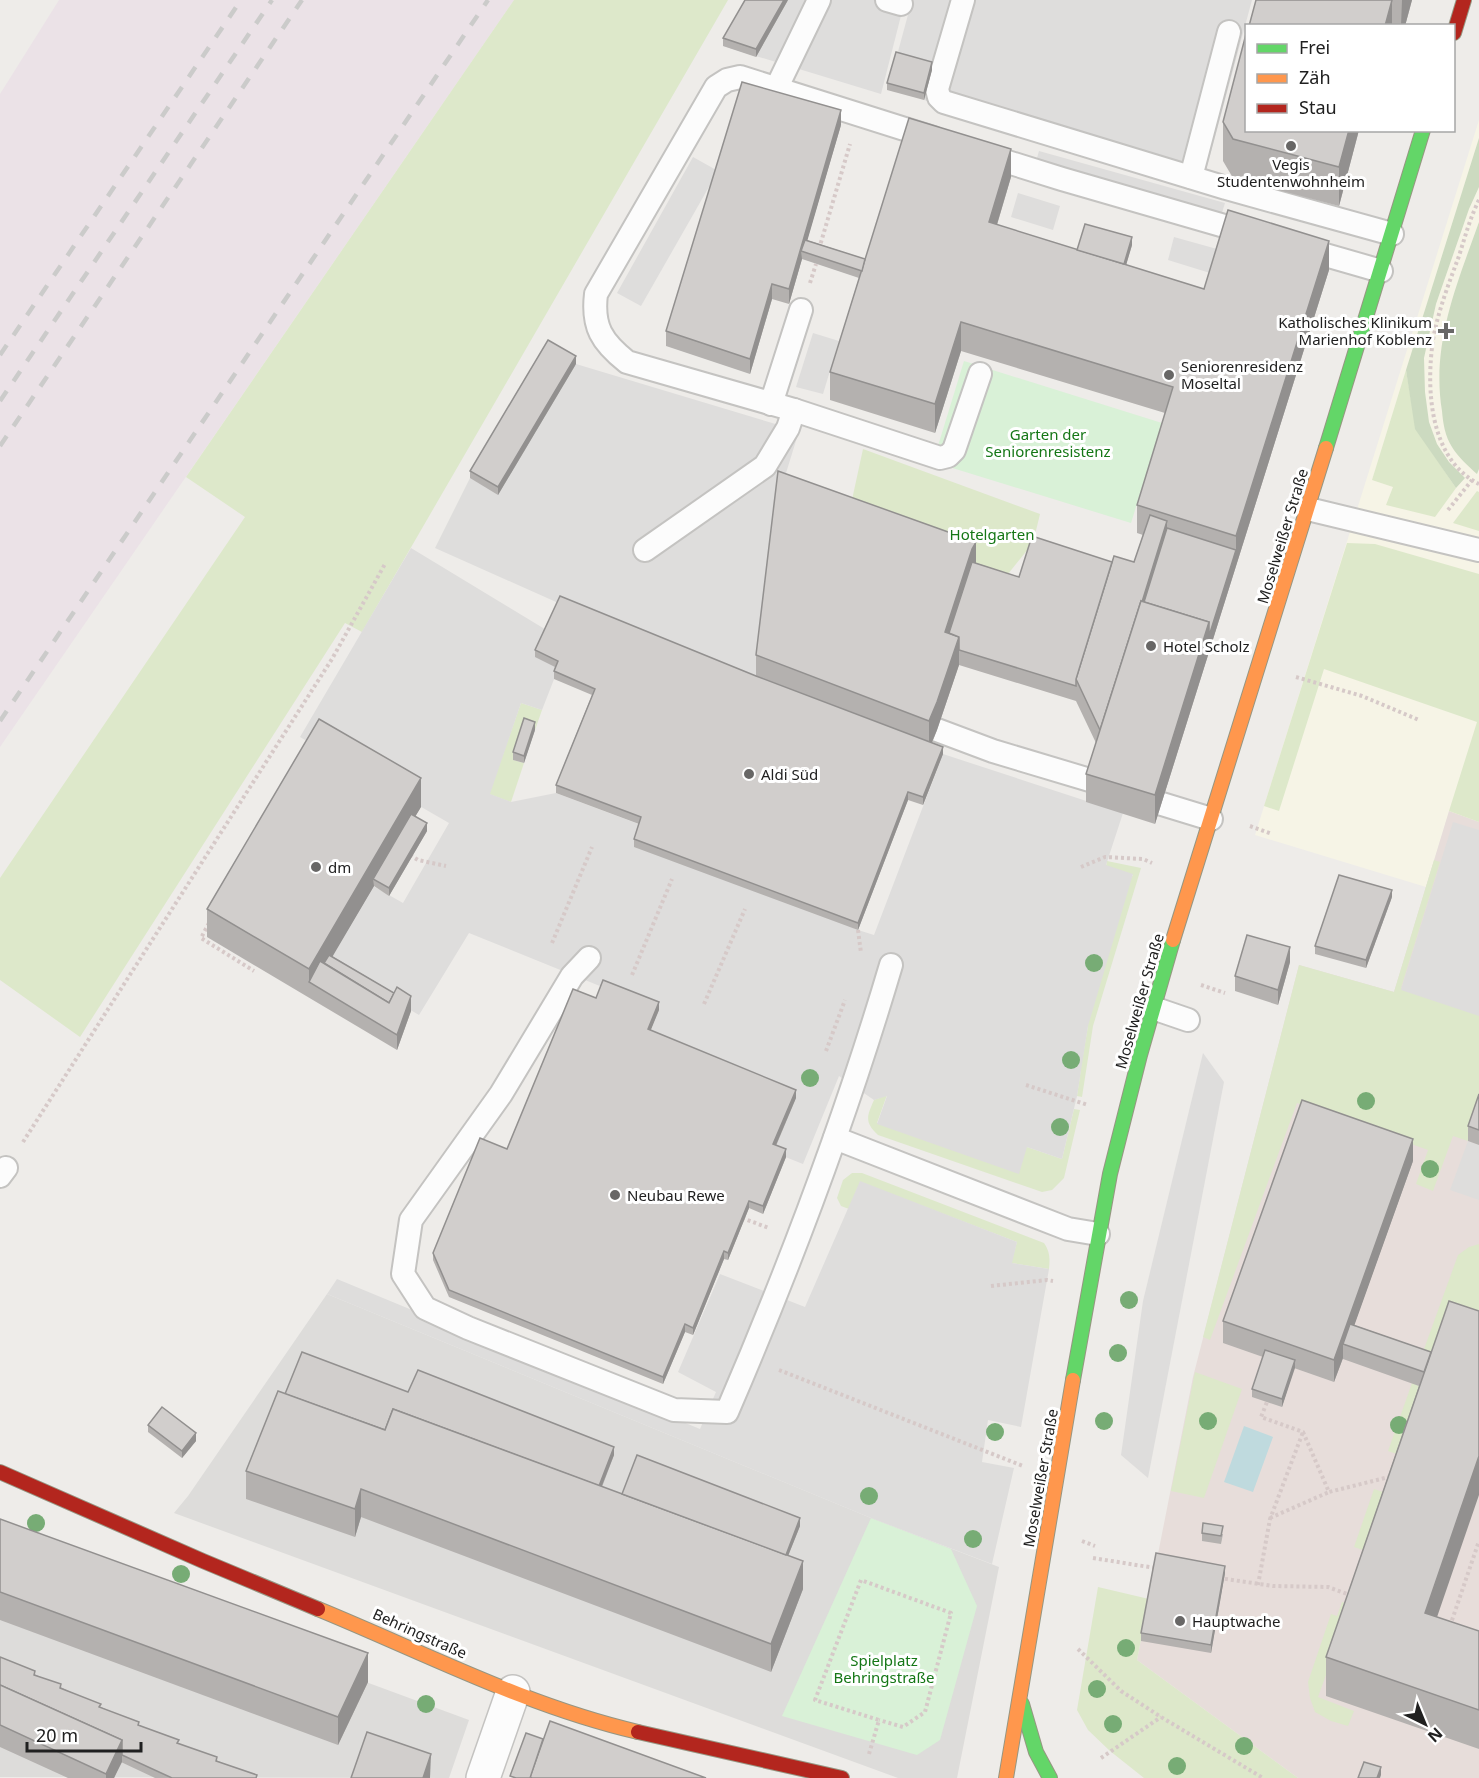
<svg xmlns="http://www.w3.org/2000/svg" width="1479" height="1778" font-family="'Noto Sans',sans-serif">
  <rect width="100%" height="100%" fill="#eeece9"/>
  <!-- residential -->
  <g fill="#dddcda">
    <path d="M327,1294L871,1518L999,1567L957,1778H898L174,1513L188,1496Z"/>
    <path d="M0,1547L469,1720L449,1778L0,1777Z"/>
  </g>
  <!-- industrial -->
  <path fill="#ebe2e7" d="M59,0H514L0,747V94Z"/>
  <!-- education -->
  <path fill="#f6f4e6" d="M1479,120V822L1449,812L1426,887L1255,835Z"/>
  <!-- military -->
  <path fill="#e7ddda" d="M1449,811L1479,822V1778H1298L1137,1660L1193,1377L1299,965L1394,992Z"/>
  <!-- grass -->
  <g fill="#dde8ca">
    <path d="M514,0H728L362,632L345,623L80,1037L0,980V878L245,517L186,477Z"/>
    <path d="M1406,370L1416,429L1456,488L1435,517L1386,505L1393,487L1372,480Z"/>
    <path d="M863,449L1040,514L1033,543L1004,579L850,509Z"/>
    <path d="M1477,491L1479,492V531L1453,523Z"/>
    <path d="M1347,543L1375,544L1479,574V822L1449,811L1477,722L1324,669L1279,811L1264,806Z"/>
    <path d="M521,703L542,710L535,730L524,726L513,760L524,763L511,802L489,794Z"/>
    <path d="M1434,860L1440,862L1401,988L1479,1015V1109L1468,1141L1453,1136L1433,1191L1416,1184L1428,1150L1297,1103L1210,1340L1203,1337L1299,965L1394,992Z"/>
    <path d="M1107,861L1141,868L1093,1026L1082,1097L1077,1096L1081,1069L1051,1048L1083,1055L1088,1026L1072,964L1133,875L1106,866Z"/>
    <path d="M887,1095L877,1123L1027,1147L1062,1159L1074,1109L1080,1110L1064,1178L1052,1190L1042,1192L878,1135C864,1122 867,1116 874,1100Z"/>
    <path d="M852,1173H862L1044,1243C1050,1252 1050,1258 1049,1269L1011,1263L1017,1242L860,1182L849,1209L841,1206L837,1198L843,1180Z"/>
    <path d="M1479,1244V1350L1419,1363L1458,1255L1469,1247Z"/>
    <path d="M1195,1372L1242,1389L1204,1498L1171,1491Z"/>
    <path d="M1412,1383L1431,1390L1408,1458L1388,1451Z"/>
    <path d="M1374,1489L1395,1496L1375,1554L1354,1547Z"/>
    <path d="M1098,1587L1149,1599L1137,1660L1298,1778H1144L1110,1751L1088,1730L1077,1710Z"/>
    <path d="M1342,1602L1357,1606L1342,1631L1318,1697L1354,1711L1348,1726L1331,1721L1315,1712L1310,1698L1308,1682L1331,1614L1337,1616Z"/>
  </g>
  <!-- forest -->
  <g fill="#ccdac0">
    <path d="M1479,138V187L1469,209L1436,304L1424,358L1425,392L1429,422L1437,444L1449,462L1465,478L1456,488L1415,429L1406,370Z"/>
    <path d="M1479,222V469L1477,474C1468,466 1458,457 1452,447C1445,436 1443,423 1442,411C1431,344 1457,284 1479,222Z"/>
  </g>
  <!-- park -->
  <g fill="#d9f1d7">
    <path d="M964,361L1162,423L1131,523L933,462Z"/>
    <path d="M871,1518L951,1549L977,1606L940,1740L917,1755L782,1716Z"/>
  </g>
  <!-- parking -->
  <g fill="#dedddc">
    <path d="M749,0H905L881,94L723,46Z"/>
    <path d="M912,0H1252L1202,185L924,100L932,70L896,59Z"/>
    <path d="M1039,151L1225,203L1221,216L1035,165Z"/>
    <path d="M693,157L718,171L641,306L617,293Z"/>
    <path d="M1018,193L1060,206L1053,230L1011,217Z"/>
    <path d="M1174,237L1217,249L1210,273L1168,260Z"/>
    <path d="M813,333L839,341L823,394L796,387Z"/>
    <path d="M548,347L576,364L799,431L778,499L756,684L583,614L435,548L470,478Z"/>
    <path d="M411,548L548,631L558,669L542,710L521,703L490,794L511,802L556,793L641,825L858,930L874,935L943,754L1123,813L1106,865L1133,874L1088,1026L1077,1096L1062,1159L1027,1147L1019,1174L877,1124L887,1096L874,1100L839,1076L803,1164L773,1152L796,1098L648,1037L659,1010L469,933L419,1015L329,962L373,886L403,903L449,823L300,737Z"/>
    <path d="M1453,822L1479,830V1016L1401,990Z"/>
    <path d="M1203,1053L1224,1082L1148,1478L1121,1455L1143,1301Z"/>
    <path d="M1468,1141L1479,1145V1200L1450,1190Z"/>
    <path d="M860,1181L1017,1242L1012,1263L1049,1269L1021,1427L988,1420L982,1462L1014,1468L992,1564L871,1518L327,1294L337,1279L700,1429L716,1392L678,1372L720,1274L805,1307Z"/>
  </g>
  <!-- water -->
  <path fill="#bfdade" d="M1244,1426L1273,1437L1253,1492L1224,1482Z"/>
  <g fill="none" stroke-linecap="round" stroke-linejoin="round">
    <!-- lane casing -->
    <g stroke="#c4c3c1" stroke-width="26">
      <g id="lane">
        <path d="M887,0L901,4"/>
        <path d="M963,0L937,89L939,97L944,102L1226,188L1392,234"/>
        <path d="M776,89L819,0"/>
        <path d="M933,138L740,77L727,80L716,87L596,294C592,327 602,342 627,362L794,410L940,458L948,456L954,450L980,374"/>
        <path d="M982,154L1062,179L1252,234"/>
        <path d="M1191,177L1229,32"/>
        <path d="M1301,248L1381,271"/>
        <path d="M771,404L801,310"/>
        <path d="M1308,509L1479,550"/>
        <path d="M645,550L765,466L788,428L794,410"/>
        <path d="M937,730L993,751L1093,781"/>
        <path d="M1162,804L1211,819"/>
        <path d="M589,958L572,976L501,1094L411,1220L403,1274L425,1308L468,1328L674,1410L727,1412C790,1266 846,1117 891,965"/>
        <path d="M1153,1008L1188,1020"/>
        <path d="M835,1138L1068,1229L1098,1234"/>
        <path d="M0,1176L6,1168"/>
      </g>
    </g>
    <!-- street casing -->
    <g stroke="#c4c3c1" stroke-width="36">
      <path id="street" d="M483,1778L513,1692"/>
    </g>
    <!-- fast casing -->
    <g stroke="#969682" stroke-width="16">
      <g id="fast">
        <path d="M1326,448L1423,130"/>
        <path d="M1073,1380L1110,1174L1140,1055L1173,940"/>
        <path d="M1022,1704L1036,1752L1050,1778"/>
      </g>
    </g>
    <!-- slow casing -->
    <g stroke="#969682" stroke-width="16">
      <g id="slow">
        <path d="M1173,940L1326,448"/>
        <path d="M318,1609C423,1652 526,1706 638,1732"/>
        <path d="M1006,1778L1073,1380"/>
      </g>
    </g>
    <!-- jam casing -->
    <g stroke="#969682" stroke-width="16">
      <g id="jam">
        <path d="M1454,33L1464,0"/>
        <path d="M0,1472L203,1561L318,1609"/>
        <path d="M638,1732L842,1778"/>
      </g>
    </g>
    <!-- path -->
    <g stroke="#d6c9c8" stroke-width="4" stroke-dasharray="3 3" stroke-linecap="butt">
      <path d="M1479,200C1470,218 1465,237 1459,256C1449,283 1438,311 1433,340C1426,388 1429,459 1479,484"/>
      <path d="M819,249L850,144"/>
      <path d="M810,283L816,264"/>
      <path d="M1448,510L1472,480"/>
      <path d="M1296,677L1362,696L1419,720"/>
      <path d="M1250,826L1272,834"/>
      <path d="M410,855L418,860L446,866"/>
      <path d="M1081,867L1105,857L1143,859L1152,863"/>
      <path d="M209,923L201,938L254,971"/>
      <path d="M858,930L861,953"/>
      <path d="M552,943L592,847"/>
      <path d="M632,975L672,879"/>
      <path d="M1201,985L1225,993"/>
      <path d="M704,1004L745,909"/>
      <path d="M826,1051L845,1000"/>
      <path d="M1026,1085L1088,1105"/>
      <path d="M23,1142L332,659L385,564"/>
      <path d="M742,1218L769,1228"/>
      <path d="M991,1286L1047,1280L1053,1281"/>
      <path d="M779,1370L1023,1466"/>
      <path d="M1269,1397L1261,1417L1303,1432L1329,1492L1393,1476"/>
      <path d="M1270,1518L1329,1492"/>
      <path d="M1082,1541L1095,1546"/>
      <path d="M1093,1558L1155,1568"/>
      <path d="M1219,1578L1273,1586L1328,1587L1350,1595"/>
      <path d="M1258,1585L1270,1519L1303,1432"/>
      <path d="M1450,1626L1479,1541"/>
      <path d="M1078,1649L1121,1691L1161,1717L1263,1778"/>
      <path d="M869,1754L879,1720L815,1700L861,1580L951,1613L925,1712L903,1727L879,1720"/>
      <path d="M1101,1758L1161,1717"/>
    </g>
    <!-- lane -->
    <use href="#lane" stroke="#fcfcfc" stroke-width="22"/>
    <!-- street -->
    <use href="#street" stroke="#fcfcfc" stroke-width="33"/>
    <!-- fast -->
    <use href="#fast" stroke="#63d668" stroke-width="14"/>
    <!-- slow -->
    <use href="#slow" stroke="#ff974d" stroke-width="14"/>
    <!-- jam -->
    <use href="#jam" stroke="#b3261e" stroke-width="14"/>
    <!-- rail -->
    <g stroke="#cbcbca" stroke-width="4.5" stroke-dasharray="12 12" stroke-linecap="butt">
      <path d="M0,355L241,0"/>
      <path d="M0,401L272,0"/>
      <path d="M0,446L302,0"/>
      <path d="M0,721L488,0"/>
    </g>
  </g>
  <!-- trees -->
  <g fill="#77ac75">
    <circle cx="1094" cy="963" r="9"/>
    <circle cx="1071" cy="1060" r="9"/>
    <circle cx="810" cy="1078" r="9"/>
    <circle cx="1366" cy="1101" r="9"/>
    <circle cx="1060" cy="1127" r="9"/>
    <circle cx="1430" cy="1169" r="9"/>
    <circle cx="1129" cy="1300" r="9"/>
    <circle cx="1118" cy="1353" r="9"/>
    <circle cx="1104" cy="1421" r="9"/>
    <circle cx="1208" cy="1421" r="9"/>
    <circle cx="1399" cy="1425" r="9"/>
    <circle cx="995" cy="1432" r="9"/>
    <circle cx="869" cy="1496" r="9"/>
    <circle cx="36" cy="1523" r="9"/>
    <circle cx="973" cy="1539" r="9"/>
    <circle cx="181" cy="1574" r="9"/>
    <circle cx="1126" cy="1648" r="9"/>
    <circle cx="1097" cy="1689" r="9"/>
    <circle cx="426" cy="1704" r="9"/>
    <circle cx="1113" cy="1724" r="9"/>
    <circle cx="1244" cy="1746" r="9"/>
    <circle cx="1177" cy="1766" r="9"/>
  </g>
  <!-- wall -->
  <g fill="#b4b1af">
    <path d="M788,0L756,57L723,46V38Z"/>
    <path d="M1256,0H1412L1405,26H1249Z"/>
    <path d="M932,70L924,100L887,90V83Z"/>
    <path d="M1223,122L1246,130H1359L1339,206L1233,178L1223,161Z"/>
    <path d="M841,125L807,240L865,259L1011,177L997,225L1077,250L1132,245L1126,265L1204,289L1329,270L1155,824L1086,802V774L1096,743L1076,701L959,665L937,730L932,743L943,754L923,805L908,800L858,930L634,847V839L639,824L556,793V785L592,695L554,679V671L555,667L535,657V650L756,676V655L976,563L1019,577L1112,562H1134L1143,535L1137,533V505L1165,413L961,351L935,433L830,400V372L859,278L802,259L789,304L772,299L750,374L666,346V331Z"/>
    <path d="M576,364L498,495L470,478V471Z"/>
    <path d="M535,730L524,763L513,760V752Z"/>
    <path d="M421,807L415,816L427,831L389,896L374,886L332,956L394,993L411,1011L397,1050L207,937V909Z"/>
    <path d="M1392,897L1366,968L1315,954V946Z"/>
    <path d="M1290,962L1278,1005L1235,991V976Z"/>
    <path d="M596,998L659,1010L650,1031L796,1098L776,1146L786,1157L763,1214L749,1208L728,1260L724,1259L693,1335L685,1332L663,1384L449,1297L433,1260V1253L507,1149Z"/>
    <path d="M1479,1094V1145L1468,1141V1126Z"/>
    <path d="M1413,1161L1354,1325L1431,1352L1437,1617L1479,1631V1749L1326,1696V1657L1419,1386L1343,1359V1358L1334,1382L1294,1368L1282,1407L1252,1397V1389L1263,1357L1223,1343V1321Z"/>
    <path d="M408,1392L614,1455L602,1487L622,1494L800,1526L788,1556L803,1589L771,1672L361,1517L355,1537L246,1499V1471L285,1394Z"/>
    <path d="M148,1425L196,1441L182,1458L148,1432Z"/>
    <path d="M0,1519L368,1682L338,1745L0,1620Z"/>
    <path d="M1202,1533L1223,1534L1221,1544L1202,1541Z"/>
    <path d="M1225,1573L1211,1653L1141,1641V1633Z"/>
    <path d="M0,1657L101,1707L179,1744L257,1778H155L121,1762L114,1778H68L0,1747Z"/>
  </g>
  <!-- shaded-wall -->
  <g fill="#92908f">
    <path d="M784,0H788L756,57V49Z"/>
    <path d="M1392,0V26H1385Z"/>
    <path d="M1402,0H1412L1405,26H1401Z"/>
    <path d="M932,62V70L924,100V93Z"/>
    <path d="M841,110V125L804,252L801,251L802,259L789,304V289Z"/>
    <path d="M1349,130H1359L1339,206V167Z"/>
    <path d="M1011,149V177L989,251V222Z"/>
    <path d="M1132,237V245L1119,289V282Z"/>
    <path d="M1329,241V270L1155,824V795L1209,622L1236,550V536Z"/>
    <path d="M772,284V299L750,374V359Z"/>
    <path d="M961,322V351L935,433V404Z"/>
    <path d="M576,356V364L498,495V487Z"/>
    <path d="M1167,521V543L1101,733Z"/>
    <path d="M976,542V570L950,647L945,632L972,549Z"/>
    <path d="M959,637V665L937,730L929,749V721Z"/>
    <path d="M535,722V730L524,763V756Z"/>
    <path d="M943,747V754L923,805V797Z"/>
    <path d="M421,778V807L377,881L373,879L374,886L324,971L309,982V969Z"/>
    <path d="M908,792V800L858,930V923Z"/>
    <path d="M427,823V831L389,896V888Z"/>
    <path d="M1392,890V897L1366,968V960Z"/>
    <path d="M1290,947V962L1278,1005V990Z"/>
    <path d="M411,996V1011L397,1050V1035Z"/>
    <path d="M659,1002V1010L648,1037V1029Z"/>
    <path d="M796,1090V1098L773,1152V1144Z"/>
    <path d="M1413,1139V1161L1347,1346L1343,1344V1358L1334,1382V1360Z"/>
    <path d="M786,1149V1157L763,1214V1206Z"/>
    <path d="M749,1201V1208L728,1260V1253Z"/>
    <path d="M724,1251V1259L693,1335V1328Z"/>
    <path d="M685,1324V1332L663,1384V1377Z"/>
    <path d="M1295,1360V1368L1282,1407V1399Z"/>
    <path d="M196,1433V1441L182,1458V1451Z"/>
    <path d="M614,1447V1455L592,1511V1503Z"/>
    <path d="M1479,1456V1495L1425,1652V1613Z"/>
    <path d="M361,1489V1517L355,1537V1509Z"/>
    <path d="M800,1518V1526L778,1581V1573Z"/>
    <path d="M803,1561V1589L771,1672V1644Z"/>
    <path d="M1225,1566V1573L1211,1653V1645Z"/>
    <path d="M368,1653V1682L338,1745V1717Z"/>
    <path d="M122,1740V1762L114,1778H106V1774Z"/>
    <path d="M431,1754L430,1778H423Z"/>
    <path d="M1381,1767V1775L1380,1778H1377Z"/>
  </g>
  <!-- building -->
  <g fill="#d1cecc" stroke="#92908f" stroke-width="1.5">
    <path d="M745,0H784L756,49L723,38Z"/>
    <path d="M1256,0H1392L1385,26H1249Z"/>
    <path d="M1246,34V130H1349L1339,167L1233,139L1223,122Z"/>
    <path d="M896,52L932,62L924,93L887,83Z"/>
    <path d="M742,82L841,110L789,289L772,284L750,359L666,331Z"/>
    <path d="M909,118L1011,149L989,222L1204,289L1228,210L1329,241L1236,536L1137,505L1173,387L961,322L935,404L830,372Z"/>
    <path d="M1085,224L1132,237L1124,264L1077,250Z"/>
    <path d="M805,240L865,259L862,271L801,251Z"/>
    <path d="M548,340L576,356L498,487L470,471Z"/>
    <path d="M778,471L976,542L972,549L945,632L959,637L937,702L929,721L756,655Z"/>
    <path d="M1150,515L1167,521L1142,602L1141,601L1100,730L1076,679L1114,556L1134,562Z"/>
    <path d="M1167,528L1236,550L1209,636V622L1144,602Z"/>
    <path d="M1032,536L1112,562L1076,679V686L959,650V637L949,633L972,562L1019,577Z"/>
    <path d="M560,596L756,676L943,747L923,797L908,792L858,923L634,839L641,817L556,785L595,689L554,671L558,661L535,650Z"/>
    <path d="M1141,601L1209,622L1155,795L1086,774Z"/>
    <path d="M524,718L535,722L524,756L513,752Z"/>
    <path d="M319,719L421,778L309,969L207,909Z"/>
    <path d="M411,814L427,823L389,888L373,879Z"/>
    <path d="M1339,875L1392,890L1366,960L1315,946Z"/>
    <path d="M1247,935L1290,947L1278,990L1235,976Z"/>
    <path d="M329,955L394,993L389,1003L324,963Z"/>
    <path d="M320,961L389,1003L397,987L411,996L397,1035L309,982Z"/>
    <path d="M603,980L659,1002L648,1029L796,1090L773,1144L786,1149L763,1206L749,1201L728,1253L724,1251L693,1328L685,1324L663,1377L449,1290L433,1253L480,1138L507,1149L573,989L596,998Z"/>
    <path d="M1479,1094V1130L1468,1126Z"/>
    <path d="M1302,1100L1413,1139L1334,1360L1223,1321Z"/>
    <path d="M1449,1301L1479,1311V1456L1425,1613L1479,1631V1710L1326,1657Z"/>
    <path d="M1350,1324L1431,1352L1424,1372L1343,1344Z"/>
    <path d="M1265,1350L1295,1360L1282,1399L1252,1389Z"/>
    <path d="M302,1352L408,1392L418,1370L614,1447L599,1486L393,1409L385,1430L285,1394Z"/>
    <path d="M278,1391L385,1430L393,1409L803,1561L771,1644L361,1489L355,1509L246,1471Z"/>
    <path d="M162,1407L196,1433L182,1451L148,1425Z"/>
    <path d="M637,1455L800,1518L786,1555L622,1494Z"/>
    <path d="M0,1519L368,1653L338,1717L0,1592Z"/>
    <path d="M1203,1523L1223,1526L1221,1536L1202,1533Z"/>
    <path d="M1156,1553L1225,1566L1211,1645L1141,1633Z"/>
    <path d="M0,1657L35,1671L34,1675L61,1684L60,1688L101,1704L99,1707L139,1722L138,1725L179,1740L177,1743L217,1757L216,1761L257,1775L256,1778H172L122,1755V1740L0,1685Z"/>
    <path d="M0,1685L122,1740L106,1774L0,1725Z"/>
    <path d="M550,1721L706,1778H532L530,1777Z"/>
    <path d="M367,1732L431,1754L423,1778H351Z"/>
    <path d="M526,1733L543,1739L530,1778H516L510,1776Z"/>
    <path d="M1364,1762L1381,1767L1377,1778H1358Z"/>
  </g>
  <!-- markers -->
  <g fill="#686766" stroke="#fff" stroke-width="2">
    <circle cx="1291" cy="146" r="6"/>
    <path d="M1443 322h6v6h6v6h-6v6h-6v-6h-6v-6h6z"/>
    <circle cx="1169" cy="375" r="6"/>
    <circle cx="1151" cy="646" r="6"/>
    <circle cx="749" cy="774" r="6"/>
    <circle cx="316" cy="867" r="6"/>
    <circle cx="615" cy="1195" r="6"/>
    <circle cx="1180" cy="1621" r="6"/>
  </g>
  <g text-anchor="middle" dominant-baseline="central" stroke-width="6" stroke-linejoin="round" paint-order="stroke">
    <!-- poi labels -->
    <g font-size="15" fill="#202020" stroke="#fff" text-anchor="start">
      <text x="1291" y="164" text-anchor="middle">Vegis<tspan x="1291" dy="17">Studentenwohnheim</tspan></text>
      <text x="1432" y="322" text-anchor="end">Katholisches Klinikum<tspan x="1432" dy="17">Marienhof Koblenz</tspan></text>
      <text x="1181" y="366">Seniorenresidenz<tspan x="1181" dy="17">Moseltal</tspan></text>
      <text x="1163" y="646">Hotel Scholz</text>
      <text x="761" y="774">Aldi Süd</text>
      <text x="328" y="867">dm</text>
      <text x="627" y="1195">Neubau Rewe</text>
      <text x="1192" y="1621">Hauptwache</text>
    </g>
    <!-- park labels -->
    <g font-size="15" fill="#157716" stroke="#fff">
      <text x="1048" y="434">Garten der<tspan x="1048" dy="17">Seniorenresistenz</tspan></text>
      <text x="992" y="534">Hotelgarten</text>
      <text x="884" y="1660">Spielplatz<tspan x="884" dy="17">Behringstraße</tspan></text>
    </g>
    <!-- street labels -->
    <g font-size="15" fill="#202020" stroke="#fff">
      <text transform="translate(1282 536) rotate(-73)">Moselweißer Straße</text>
      <text transform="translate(1139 1001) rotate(-74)">Moselweißer Straße</text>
      <text transform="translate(1040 1478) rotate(-80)">Moselweißer Straße</text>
      <text transform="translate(420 1633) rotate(24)">Behringstraße</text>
    </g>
  </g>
  <!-- legend -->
  <rect x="1245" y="24" width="210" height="108" fill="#ffffff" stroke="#a6a6a6" stroke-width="1.5"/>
  <rect x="1257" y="44" width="30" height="9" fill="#63d668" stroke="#a6a6a6" stroke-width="1.5"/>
  <text x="1299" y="54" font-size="18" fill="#202020">Frei</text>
  <rect x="1257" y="74" width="30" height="9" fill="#ff974d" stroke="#a6a6a6" stroke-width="1.5"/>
  <text x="1299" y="84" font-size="18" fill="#202020">Zäh</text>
  <rect x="1257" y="104" width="30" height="9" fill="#b3261e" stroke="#a6a6a6" stroke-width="1.5"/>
  <text x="1299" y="114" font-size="18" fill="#202020">Stau</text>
  <!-- north arrow -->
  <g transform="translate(1425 1724) rotate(137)" stroke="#ffffff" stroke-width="4.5" paint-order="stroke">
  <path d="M0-4.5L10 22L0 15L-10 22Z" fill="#202020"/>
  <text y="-9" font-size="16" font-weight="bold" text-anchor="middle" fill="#202020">N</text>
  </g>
  <!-- scale -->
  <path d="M27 1742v9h114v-9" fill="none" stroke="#202020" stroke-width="3"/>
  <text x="36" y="1742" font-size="18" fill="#202020" stroke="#ffffff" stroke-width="4.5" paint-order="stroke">20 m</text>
</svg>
